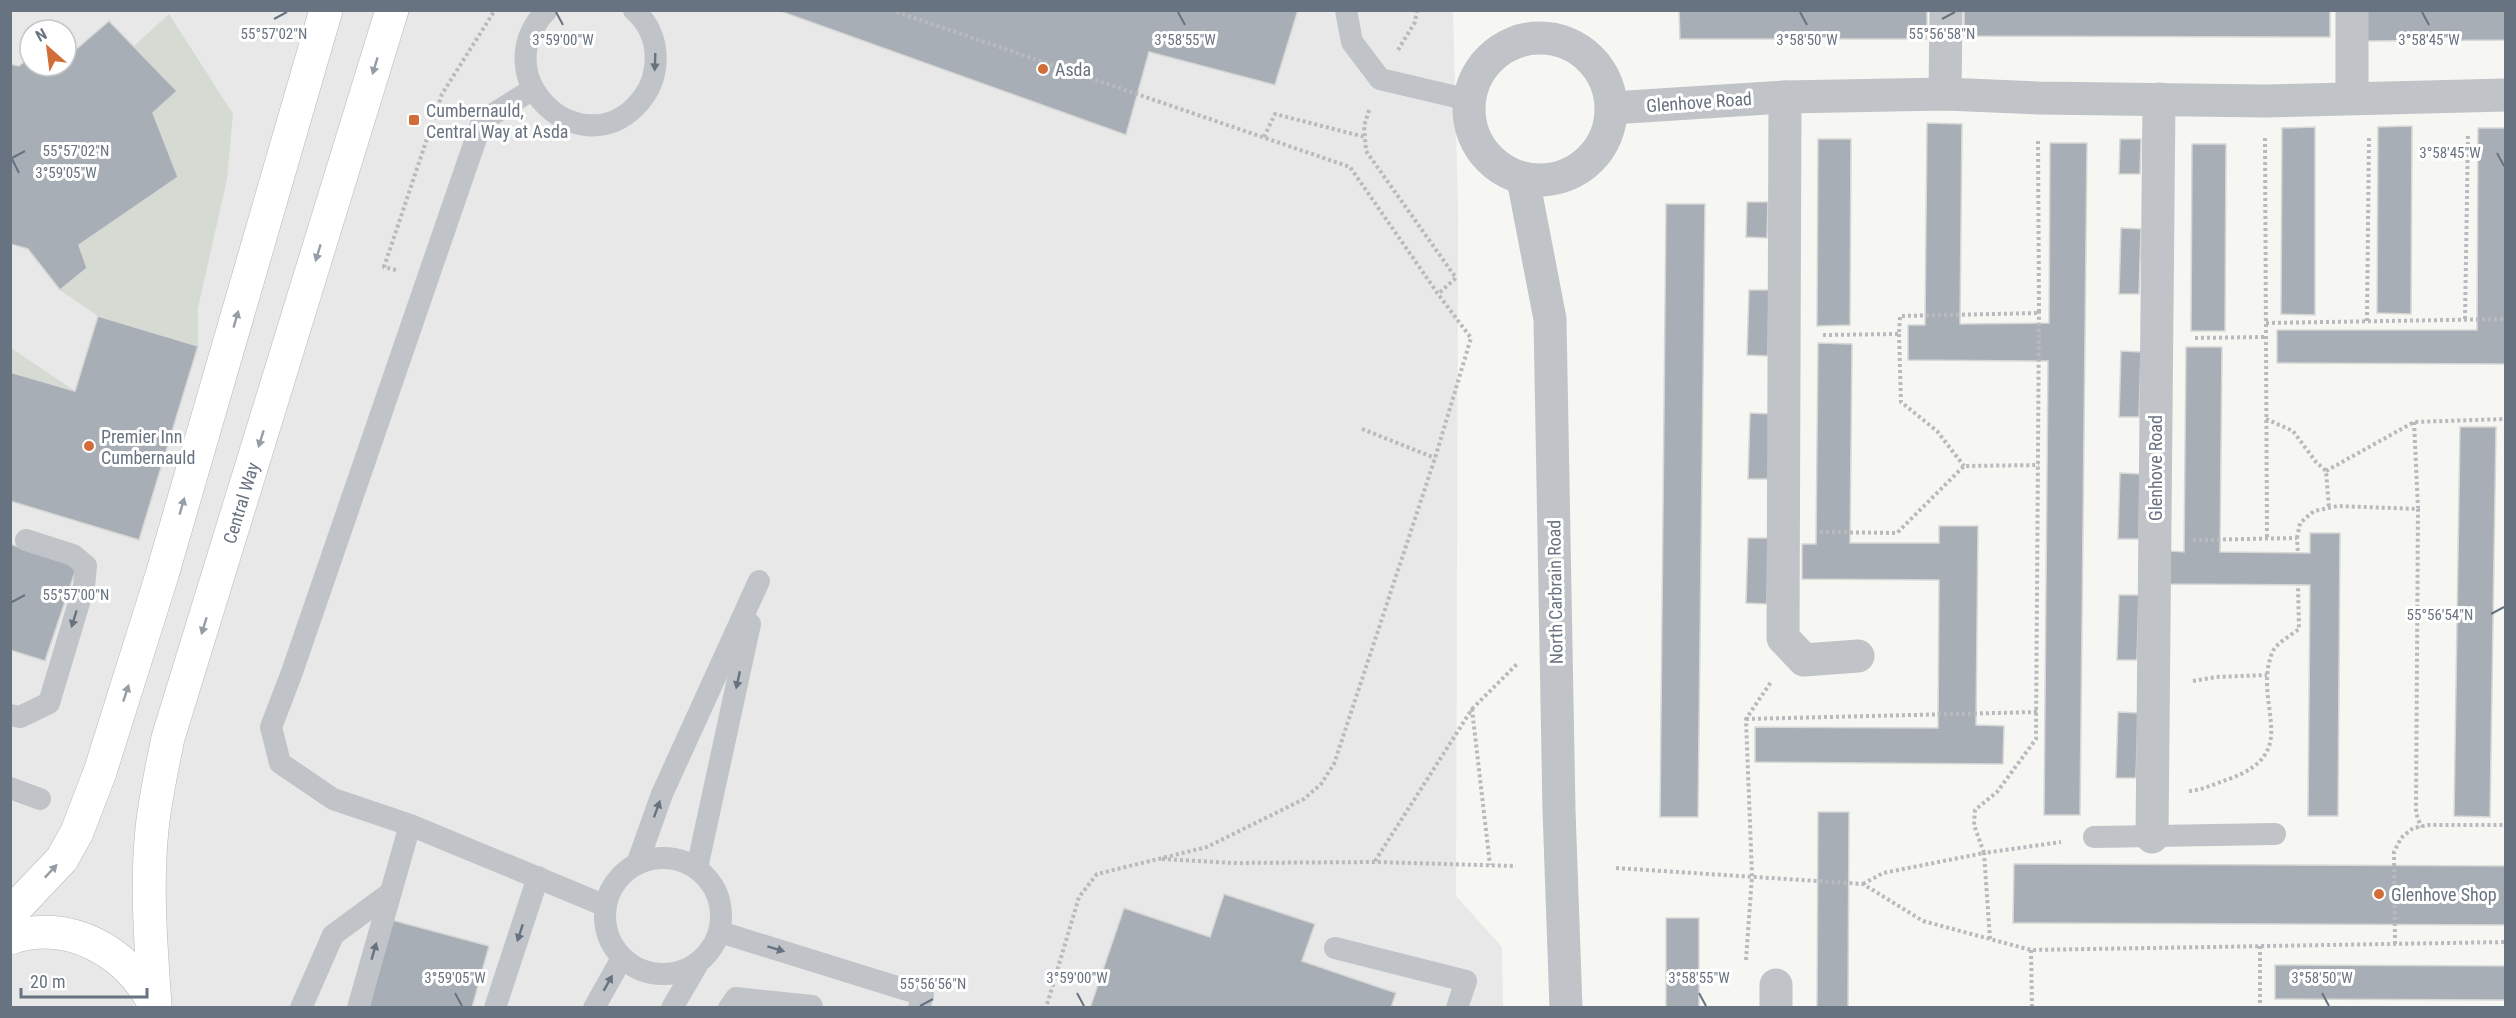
<svg xmlns="http://www.w3.org/2000/svg" width="2516" height="1018" font-family="'Roboto Condensed',sans-serif">
  <rect width="100%" height="100%" fill="#f6f6f3"/>
  <!-- built -->
  <path fill="#e7e8e7" fill-rule="evenodd" d="M10,11H1453L1458,212L1456,896L1502,947L1503,1007H11ZM30,30H66V66H30Z"/>
  <!-- green -->
  <g fill="#d5dbd3">
    <path d="M169,14L233,114L227,179L198,308V346L98,316L60,290L87,268L79,245L178,177L153,113L176,91L133,47Z"/>
    <path d="M11,348L75,391L11,372Z"/>
  </g>
  <!-- building -->
  <g fill="#a8aeb5" stroke="#d7d8d6" stroke-width="1.5">
    <path d="M777,10H1298L1275,85L1149,52L1126,135Z"/>
    <path d="M1679,10H1927V39H1680Z"/>
    <path d="M1964,10H2330V37L1964,36Z"/>
    <path d="M2367,10H2506V40L2367,41Z"/>
    <path d="M109,21L177,91L153,113L178,177L79,245L87,268L60,290L28,249L10,244V64L19,66L30,57V66H66V58Z"/>
    <path d="M1927,123L1962,124L1960,324L2049,323L2050,143H2087L2080,815H2044L2048,361L1908,360V325H1925Z"/>
    <path d="M2412,126L2411,314L2377,313L2378,127Z"/>
    <path d="M2315,127V315L2281,314L2282,128Z"/>
    <path d="M2478,128H2506V364L2277,363V330H2477Z"/>
    <path d="M1818,139H1851L1850,325L1817,326Z"/>
    <path d="M2120,139H2141L2140,174H2119Z"/>
    <path d="M2192,144H2226L2225,331H2191Z"/>
    <path d="M1747,202H1768L1767,238L1746,237Z"/>
    <path d="M1666,204H1705L1698,817H1660Z"/>
    <path d="M2121,228L2141,229L2139,294H2119Z"/>
    <path d="M1749,290H1769L1768,356L1747,355Z"/>
    <path d="M98,316L198,346L139,540L10,501V372L75,391Z"/>
    <path d="M1818,343L1852,344L1850,543H1939V526H1978L1976,725L2004,726L2003,764L1755,762V727L1938,728L1939,580L1802,579V544H1816Z"/>
    <path d="M2186,347H2222L2220,552L2310,553V533H2340L2338,816H2308L2310,585L2168,584L2169,551L2184,552Z"/>
    <path d="M2121,351L2141,352L2139,417H2119Z"/>
    <path d="M1750,413L1770,414L1768,479H1748Z"/>
    <path d="M2460,427H2496L2490,817L2454,816Z"/>
    <path d="M2120,473L2140,474L2139,539H2118Z"/>
    <path d="M1748,538H1768L1767,604L1746,603Z"/>
    <path d="M10,544L77,566L45,661L10,650Z"/>
    <path d="M2119,595H2139L2137,660H2117Z"/>
    <path d="M2118,712L2138,713L2136,778H2116Z"/>
    <path d="M1818,812H1849L1848,1008H1817Z"/>
    <path d="M2014,864L2506,866V925L2013,923Z"/>
    <path d="M1224,894L1315,924L1302,961L1396,993L1391,1008H1090L1124,908L1210,937Z"/>
    <rect x="1666" y="918" width="33" height="90"/>
    <path d="M392,920L489,946L472,1008H369Z"/>
    <path d="M2275,965L2506,966V1000L2275,999Z"/>
  </g>
  <g fill="none" stroke-linecap="round" stroke-linejoin="round">
    <!-- primary casing -->
    <g stroke="#b4b7bb" stroke-width="34">
      <g id="primary">
        <path d="M10,914L62,859L77,832L100,772L162,575L326,10"/>
        <path d="M10,938C69,918 127,952 154,1003"/>
        <path d="M155,1005C151,947 146,888 152,829C155,799 162,768 168,738L392,10"/>
      </g>
    </g>
    <!-- path -->
    <g stroke="#b8babd" stroke-width="4" stroke-dasharray="3 3" stroke-linecap="butt">
      <path d="M891,10L1350,167L1438,294L1471,338L1435,458L1334,764L1321,784L1304,799L1207,847L1097,874L1079,897L1046,1008"/>
      <path d="M1398,50L1415,22L1417,10"/>
      <path d="M1369,110L1364,126L1366,151L1456,278L1438,294"/>
      <path d="M1264,137L1275,114L1365,137"/>
      <path d="M2265,138L2267,539"/>
      <path d="M396,270L384,267L442,94L495,10"/>
      <path d="M2465,319L2468,134"/>
      <path d="M2367,321L2369,136"/>
      <path d="M2266,323L2506,319"/>
      <path d="M1899,334L1901,402L1937,431L1964,466"/>
      <path d="M1823,335L1899,334L1900,316L2039,313L2038,138"/>
      <path d="M2195,338L2266,337"/>
      <path d="M2266,419L2293,431L2316,462L2326,471L2329,508"/>
      <path d="M2414,422L2418,508"/>
      <path d="M1362,429L1435,458"/>
      <path d="M2326,471L2414,422L2506,419"/>
      <path d="M1820,532L1897,533L1964,466L2039,465"/>
      <path d="M2297,538L2300,523L2314,511L2338,506L2418,509L2416,813L2421,827"/>
      <path d="M2193,540L2297,538L2298,553"/>
      <path d="M2193,681L2216,677L2267,675"/>
      <path d="M1472,709L1518,663"/>
      <path d="M1746,719L2037,712"/>
      <path d="M2189,791C2203,790 2216,783 2229,779C2304,752 2252,706 2272,653C2275,644 2291,635 2299,629L2298,585"/>
      <path d="M1162,859L1233,863L1375,862L1516,866"/>
      <path d="M1375,861L1472,709L1490,865"/>
      <path d="M1616,868L1863,884L1923,921L2031,950L2506,942"/>
      <path d="M1863,884L1883,873L1984,853L1974,825L1975,810L1997,792L2036,739L2039,309"/>
      <path d="M1990,939L1984,853L2061,842"/>
      <path d="M2395,944L2394,852L2401,838L2413,828L2429,825H2506"/>
      <path d="M2260,946V1008"/>
      <path d="M2031,950L2032,1008"/>
      <path d="M1746,960L1752,876L1746,719L1771,682"/>
    </g>
    <!-- service -->
    <g stroke="#c0c3c7" stroke-width="22">
      <path d="M547,10C483,76 577,164 635,107C646,96 653,84 655,68C658,46 651,25 634,10"/>
      <path d="M1346,10L1352,42L1380,79L1469,100"/>
      <path d="M533,89L482,121L291,675L271,727L280,763L333,799L410,825L606,906"/>
      <path d="M10,715L20,717L49,703L84,586L86,566L73,555L26,540"/>
      <path d="M10,788L40,799"/>
      <path d="M2094,837L2275,834"/>
      <circle cx="663" cy="916" r="58"/>
      <path d="M637,864L662,794L759,581"/>
      <path d="M697,868L750,624"/>
      <path d="M720,932L923,995L919,1008"/>
      <path d="M1335,948L1466,981L1457,1008"/>
      <path d="M301,1008L333,935L390,893"/>
      <path d="M358,1008L410,825"/>
      <path d="M495,1008L538,877"/>
      <path d="M594,1008L622,958"/>
      <path d="M672,1008L697,965"/>
      <path d="M729,1008L736,998L812,1006V1008"/>
    </g>
    <!-- minor -->
    <g stroke="#c0c3c7" stroke-width="33">
      <path d="M1945,94L1946,10"/>
      <path d="M1785,97L1783,638L1804,660L1858,656"/>
      <path d="M2352,98V10"/>
      <path d="M1612,108L1785,97L1945,94L2038,98L2265,101L2506,95"/>
      <path d="M2152,837L2159,99"/>
      <path d="M1776,985V1008"/>
    </g>
    <!-- tertiary -->
    <g stroke="#c0c3c7" stroke-width="33">
      <circle cx="1540" cy="109" r="71"/>
      <path d="M1523,179L1550,319L1559,810L1566,1008"/>
    </g>
    <!-- primary -->
    <use href="#primary" stroke="#fff" stroke-width="33"/>
  </g>
  <!-- one-way arrows -->
  <defs><path id="oneway-solid" d="M-6-.8H1V-3.2L6.5 0L1 3.2V.8H-6Z" transform="scale(1.5)"/></defs>
  <g fill="#687381">
    <use href="#oneway-solid" transform="translate(655 62) rotate(92)"/>
    <use href="#oneway-solid" transform="translate(74 619) rotate(107)"/>
    <use href="#oneway-solid" transform="translate(738 680) rotate(102)"/>
    <use href="#oneway-solid" transform="translate(657 809) rotate(-70)"/>
    <use href="#oneway-solid" transform="translate(520 933) rotate(108)"/>
    <use href="#oneway-solid" transform="translate(776 949) rotate(17)"/>
    <use href="#oneway-solid" transform="translate(374 951) rotate(-74)"/>
    <use href="#oneway-solid" transform="translate(608 983) rotate(-61)"/>
  </g>
  <g fill="#959da7">
    <use href="#oneway-solid" transform="translate(375 66) rotate(107)"/>
    <use href="#oneway-solid" transform="translate(318 253) rotate(107)"/>
    <use href="#oneway-solid" transform="translate(236 319) rotate(-74)"/>
    <use href="#oneway-solid" transform="translate(261 439) rotate(107)"/>
    <use href="#oneway-solid" transform="translate(182 506) rotate(-74)"/>
    <use href="#oneway-solid" transform="translate(204 626) rotate(107)"/>
    <use href="#oneway-solid" transform="translate(126 693) rotate(-72)"/>
    <use href="#oneway-solid" transform="translate(51 871) rotate(-47)"/>
  </g>
  <!-- ticks -->
  <path fill="none" stroke="#687381" stroke-width="2" d="M556,12L563,25M1178,12L1185,25M1800,12L1807,25M2422,12L2429,25M274,19L287,12M1942,19L1955,12M2497,153L2504,166M12,158L25,151M12,159L19,173M12,602L25,595M2491,614L2504,607M455,993L462,1006M1077,993L1084,1006M1699,993L1706,1006M2322,993L2329,1006M920,1006L933,999"/>
  <!-- markers -->
  <g fill="#d06d39" stroke="#fff" stroke-width="2">
    <circle cx="1043" cy="69" r="6"/>
    <rect x="408" y="114" width="12" height="12" rx="3"/>
    <circle cx="89" cy="446" r="6"/>
    <circle cx="2379" cy="894" r="6"/>
  </g>
  <g text-anchor="middle" dominant-baseline="central" stroke-width="6" stroke-linejoin="round" paint-order="stroke">
    <!-- poi labels -->
    <g font-size="18" fill="#687381" stroke="#fff" text-anchor="start">
      <text x="1055" y="69">Asda</text>
      <text x="426" y="110">Cumbernauld,<tspan x="426" dy="21">Central Way at Asda</tspan></text>
      <text x="101" y="436">Premier Inn<tspan x="101" dy="21">Cumbernauld</tspan></text>
      <text x="2391" y="894">Glenhove Shop</text>
    </g>
    <!-- street labels -->
    <g font-size="18" fill="#687381" stroke="#fff">
      <text transform="translate(1699 102) rotate(-4)">Glenhove Road</text>
      <text transform="translate(2155 468) rotate(-90)">Glenhove Road</text>
      <text transform="translate(241 503) rotate(-73)">Central Way</text>
      <text transform="translate(1555 592) rotate(-91)">North Carbrain Road</text>
    </g>
  </g>
  <g font-size="15" text-anchor="middle" fill="#687381" stroke="#fff" stroke-width="6" stroke-linejoin="round" paint-order="stroke">
    <text x="274" y="39">55°57'02"N</text>
    <text x="1942" y="39">55°56'58"N</text>
    <text x="563" y="45">3°59'00"W</text>
    <text x="1185" y="45">3°58'55"W</text>
    <text x="1807" y="45">3°58'50"W</text>
    <text x="2429" y="45">3°58'45"W</text>
    <text x="76" y="156">55°57'02"N</text>
    <text x="2450" y="158">3°58'45"W</text>
    <text x="66" y="178">3°59'05"W</text>
    <text x="76" y="600">55°57'00"N</text>
    <text x="2440" y="620">55°56'54"N</text>
    <text x="455" y="983">3°59'05"W</text>
    <text x="1077" y="983">3°59'00"W</text>
    <text x="1699" y="983">3°58'55"W</text>
    <text x="2322" y="983">3°58'50"W</text>
    <text x="933" y="989">55°56'56"N</text>
  </g>
  <!-- border -->
  <rect width="2516" height="1018" fill="none" stroke="#687381" stroke-width="24"/>
  <!-- north arrow -->
  <g transform="translate(48 48) rotate(332)"><circle r="28" fill="#ffffff" stroke="#c3c7cd" stroke-width="1.5"/>
  <path d="M0-4.5L10 22L0 15L-10 22Z" fill="#d06d39"/>
  <text y="-9" font-size="16" font-weight="bold" text-anchor="middle" fill="#687381">N</text>
  </g>
  <!-- scale -->
  <path d="M21 988v9h126v-9" fill="none" stroke="#687381" stroke-width="3"/>
  <text x="30" y="988" font-size="18" fill="#687381" stroke="#ffffff" stroke-width="4.5" paint-order="stroke">20 m</text>
</svg>
